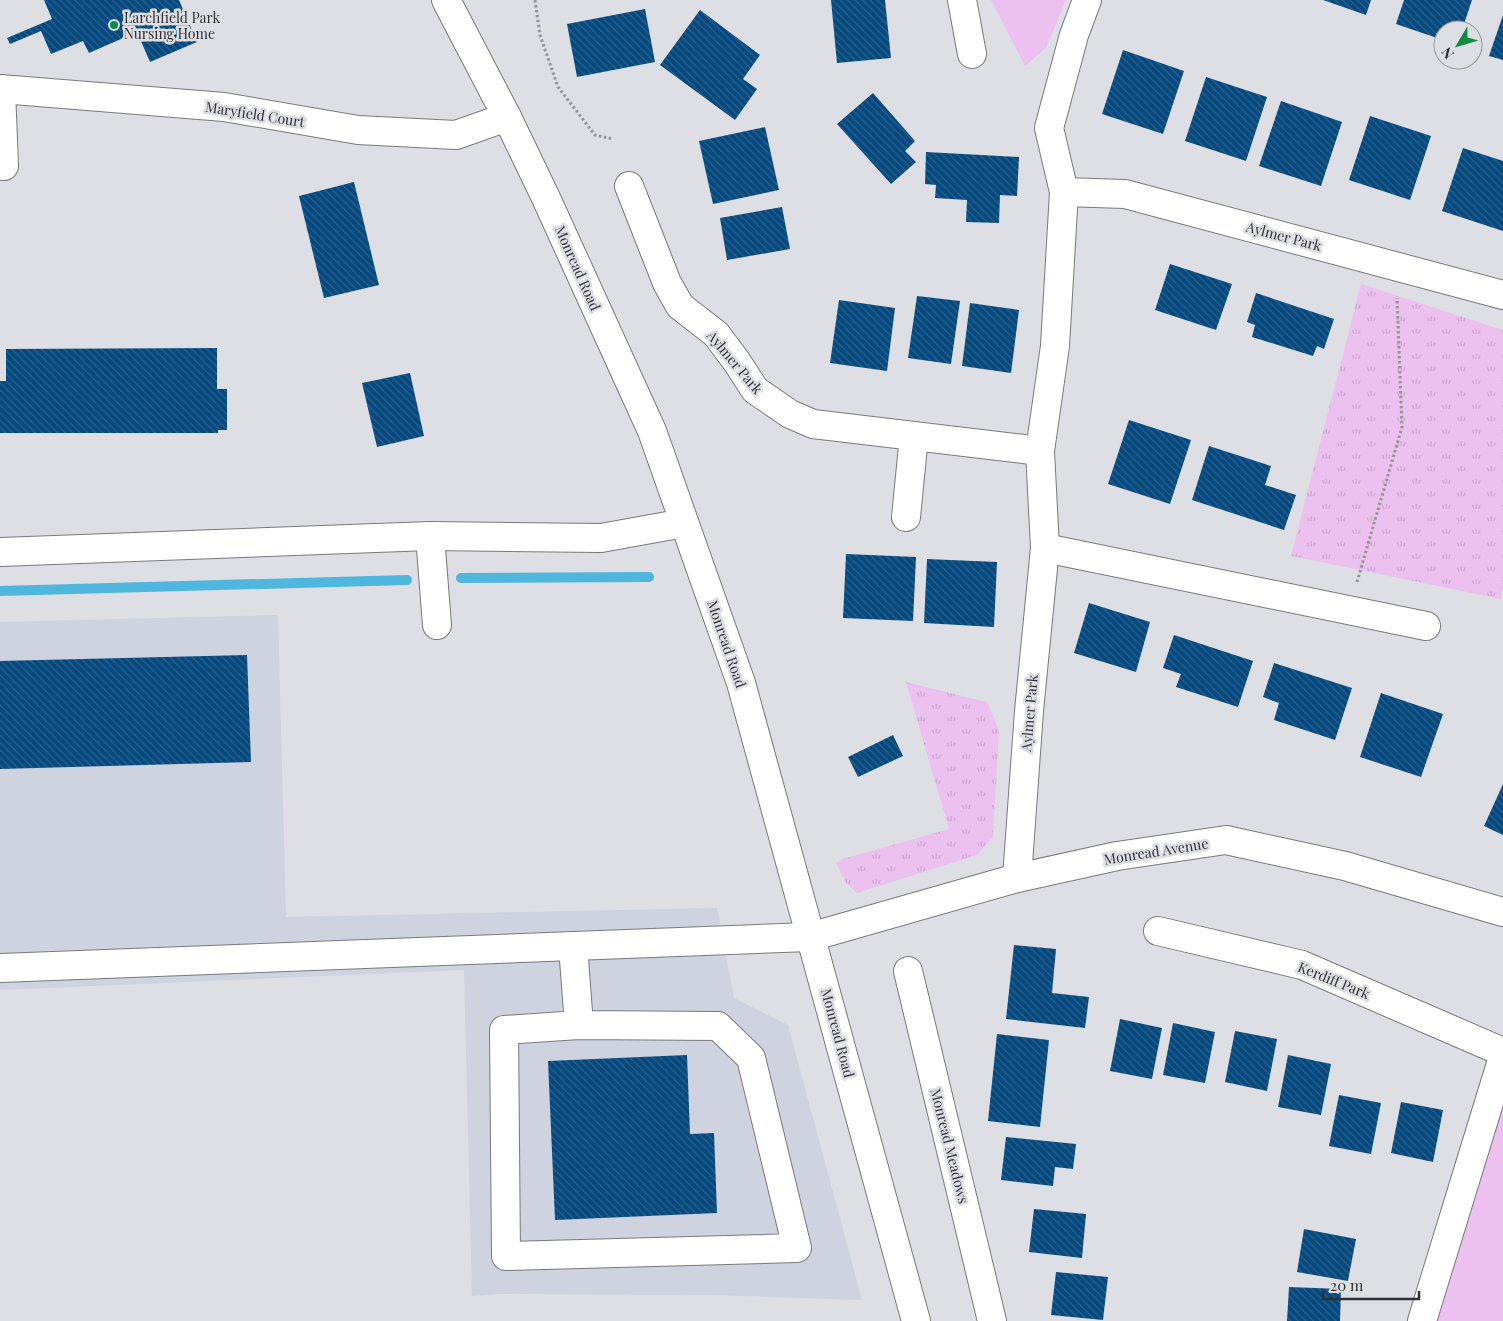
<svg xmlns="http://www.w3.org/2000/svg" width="1503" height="1321" font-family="'Playfair Display',serif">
  <defs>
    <pattern id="grass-tufts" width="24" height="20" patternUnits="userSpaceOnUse" patternTransform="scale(1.25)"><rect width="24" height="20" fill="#ecc1ef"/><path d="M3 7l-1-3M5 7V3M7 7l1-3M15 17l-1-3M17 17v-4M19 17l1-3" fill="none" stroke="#cba6cd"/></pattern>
    <pattern id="building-back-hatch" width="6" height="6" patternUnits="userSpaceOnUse" patternTransform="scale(1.25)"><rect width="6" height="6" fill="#05497f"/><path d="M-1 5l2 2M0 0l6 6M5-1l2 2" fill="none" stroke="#2b618c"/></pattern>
  </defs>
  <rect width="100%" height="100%" fill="#dddfe4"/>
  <!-- built -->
  <path fill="#cfd2df" d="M278,615L286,917L717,908L734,998L788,1025L862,1300L710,1295L500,1294L472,1296L464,970L0,990V622Z"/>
  <!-- grass -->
  <g fill="url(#grass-tufts)">
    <path d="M1361,284L1503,330V589L1501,599L1291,556Z"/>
    <path d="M906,682L987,702L999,730L993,837L977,855L857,893L846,883L836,863L843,859L949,829Z"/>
  </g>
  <!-- green -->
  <g fill="#ecc1ef">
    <path d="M991,0H1066L1046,48L1025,66Z"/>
    <path d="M1503,1105V1321H1434Z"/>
  </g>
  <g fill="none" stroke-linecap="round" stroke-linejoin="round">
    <!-- stream -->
    <g stroke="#4fb7dd" stroke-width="10">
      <path d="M461,578L649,577"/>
      <path d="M0,591L407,580"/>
    </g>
  </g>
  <!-- building -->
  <g fill="url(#building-back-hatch)">
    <path d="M44,0H179L197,42L150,62L137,32L89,53L83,41L51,54L41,31L10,44L7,38L52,19Z"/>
    <path d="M831,0H885L891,58L837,63Z"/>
    <path d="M1323,0H1371L1366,15Z"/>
    <path d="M1404,0H1472L1462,30H1443V40L1396,24Z"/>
    <path d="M645,9L655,62L577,77L567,24Z"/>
    <path d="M700,10L760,55L743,79L757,89L735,120L660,65Z"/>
    <path d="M1503,15V60L1489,56Z"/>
    <path d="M1123,50L1184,71L1163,134L1102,114Z"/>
    <path d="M1206,77L1267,97L1246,161L1185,141Z"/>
    <path d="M873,93L915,141L905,151L916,162L891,184L837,124Z"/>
    <path d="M1281,101L1342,122L1321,186L1259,166Z"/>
    <path d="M1370,116L1431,136L1410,200L1349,180Z"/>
    <path d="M765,127L779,190L713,204L699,141Z"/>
    <path d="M1463,148L1503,161V231L1442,211Z"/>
    <path d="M926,152L1019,157L1017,196L1000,195L999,223L966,222L967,200L935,198L936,185L925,184Z"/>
    <path d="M354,182L379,285L324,298L299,196Z"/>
    <path d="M782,207L790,249L727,260L720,218Z"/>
    <path d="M1170,264L1232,284L1216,330L1155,310Z"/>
    <path d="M1256,293L1334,319L1324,349L1317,346L1313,356L1252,337L1255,325L1247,322Z"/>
    <path d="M917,296L960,301L951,364L908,358Z"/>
    <path d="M839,300L895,308L887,371L830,363Z"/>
    <path d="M970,303L1019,310L1011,373L962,366Z"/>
    <path d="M217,348V389H227V430H218V433H0V381H6V349Z"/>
    <path d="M410,373L424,436L377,447L362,383Z"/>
    <path d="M1129,420L1191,440L1170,504L1108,484Z"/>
    <path d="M1209,446L1271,466L1265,485L1296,495L1284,530L1192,500Z"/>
    <path d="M846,554L916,557L913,621L843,618Z"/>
    <path d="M927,559L997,562L994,627L924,623Z"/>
    <path d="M1089,603L1150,622L1136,672L1074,653Z"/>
    <path d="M1174,635L1253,661L1238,707L1176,687L1181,674L1163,668Z"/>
    <path d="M247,655L251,762L0,769V661Z"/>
    <path d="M1274,663L1352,688L1335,740L1274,720L1279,703L1263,697Z"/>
    <path d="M1381,693L1443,714L1421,777L1360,757Z"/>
    <path d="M893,735L903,756L858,777L848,757Z"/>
    <path d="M1503,784V835L1484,826Z"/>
    <path d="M1014,945L1056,949L1052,993L1089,997L1085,1028L1006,1019Z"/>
    <path d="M1120,1019L1162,1028L1152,1079L1110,1071Z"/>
    <path d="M1173,1023L1215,1032L1205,1083L1163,1075Z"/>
    <path d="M1235,1031L1277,1039L1267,1091L1225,1082Z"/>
    <path d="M997,1034L1049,1040L1040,1127L988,1121Z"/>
    <path d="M687,1055L690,1134L714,1133L717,1213L555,1220L548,1061Z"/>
    <path d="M1288,1055L1331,1064L1321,1115L1278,1107Z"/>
    <path d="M1339,1095L1381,1103L1371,1154L1329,1146Z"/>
    <path d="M1401,1102L1443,1110L1433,1162L1391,1153Z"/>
    <path d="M1006,1137L1076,1144L1073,1169L1055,1167L1053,1186L1001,1180Z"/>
    <path d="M1034,1209L1086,1214L1082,1258L1029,1252Z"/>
    <path d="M1304,1229L1356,1239L1348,1281L1297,1272Z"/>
    <path d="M1056,1272L1108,1277L1103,1320L1051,1315Z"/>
    <path d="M1289,1287L1341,1289L1340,1321H1287Z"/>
  </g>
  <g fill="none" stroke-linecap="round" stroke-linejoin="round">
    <!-- minor casing -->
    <g stroke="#797a7f" stroke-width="30">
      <g id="minor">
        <path d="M446,0L507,117L546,198L652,431L741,683L916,1321"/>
        <path d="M962,0L972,54"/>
        <path d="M0,89L224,107L358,130L456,135L507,117"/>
        <path d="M1,89L4,166"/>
        <path d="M629,186L667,283L680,306L716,334L737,362L755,390L790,414L813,424L1040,451"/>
        <path d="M1064,192L1125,194L1503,295"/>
        <path d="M906,517L914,436"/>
        <path d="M430,536L437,625"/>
        <path d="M1045,548L1426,626"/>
        <path d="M0,552L430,536L601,538L684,523"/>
        <path d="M1017,878L1029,711L1045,548L1040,451L1055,346L1064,192L1049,128L1074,35L1087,0"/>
        <path d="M1158,931L1302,965L1503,1052"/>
        <path d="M573,946L579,1025L718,1026L751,1058L797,1248L506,1256L504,1030L579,1025"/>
        <path d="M0,968L810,937L1017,878L1117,856L1226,840L1345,866L1503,912"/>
        <path d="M908,971L992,1321"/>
        <path d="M1422,1321L1503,1057"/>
      </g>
    </g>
    <!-- path -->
    <g stroke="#949599" stroke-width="3" stroke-dasharray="2.5 2.5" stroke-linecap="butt">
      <path d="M535,0L540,35L558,87L595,135L613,139"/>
      <path d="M1357,582L1402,427L1397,298"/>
    </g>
    <!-- minor -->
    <use href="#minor" stroke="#fff" stroke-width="28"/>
  </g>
  <!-- markers -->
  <circle fill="#108a45" stroke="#dddfe4" stroke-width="2" cx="114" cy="25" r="5"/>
  <g text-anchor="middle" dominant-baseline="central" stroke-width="5" stroke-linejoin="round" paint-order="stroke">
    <!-- poi labels -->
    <g font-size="14" fill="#2f3032" stroke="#dddfe4" text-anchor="start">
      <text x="124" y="17">Larchfield Park<tspan x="124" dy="16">Nursing Home</tspan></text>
    </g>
    <!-- street labels -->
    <g font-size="14" fill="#2f3032" stroke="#dddfe4">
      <text transform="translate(255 114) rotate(9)">Maryfield Court</text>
      <text transform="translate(1284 236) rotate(15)">Aylmer Park</text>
      <text transform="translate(578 268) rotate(66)">Monread Road</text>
      <text transform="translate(735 362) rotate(50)">Aylmer Park</text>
      <text transform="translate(727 644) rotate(71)">Monread Road</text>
      <text transform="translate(1029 713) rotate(-85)">Aylmer Park</text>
      <text transform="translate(1156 851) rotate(-9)">Monread Avenue</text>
      <text transform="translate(1334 980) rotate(22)">Kerdiff Park</text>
      <text transform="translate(838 1033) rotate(75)">Monread Road</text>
      <text transform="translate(950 1146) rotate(76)">Monread Meadows</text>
    </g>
  </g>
  <!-- north arrow -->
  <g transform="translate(1458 45) rotate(232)"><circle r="24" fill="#dddfe4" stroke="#97999d"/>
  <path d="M0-4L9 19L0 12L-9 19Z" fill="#108a45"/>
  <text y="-8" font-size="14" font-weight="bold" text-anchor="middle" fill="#2f3032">N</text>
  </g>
  <!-- scale -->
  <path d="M1323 1291v8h96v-8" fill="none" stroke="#2f3032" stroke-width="2.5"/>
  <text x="1330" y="1291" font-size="15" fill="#2f3032" stroke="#dddfe4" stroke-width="4" paint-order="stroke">20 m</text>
</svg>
